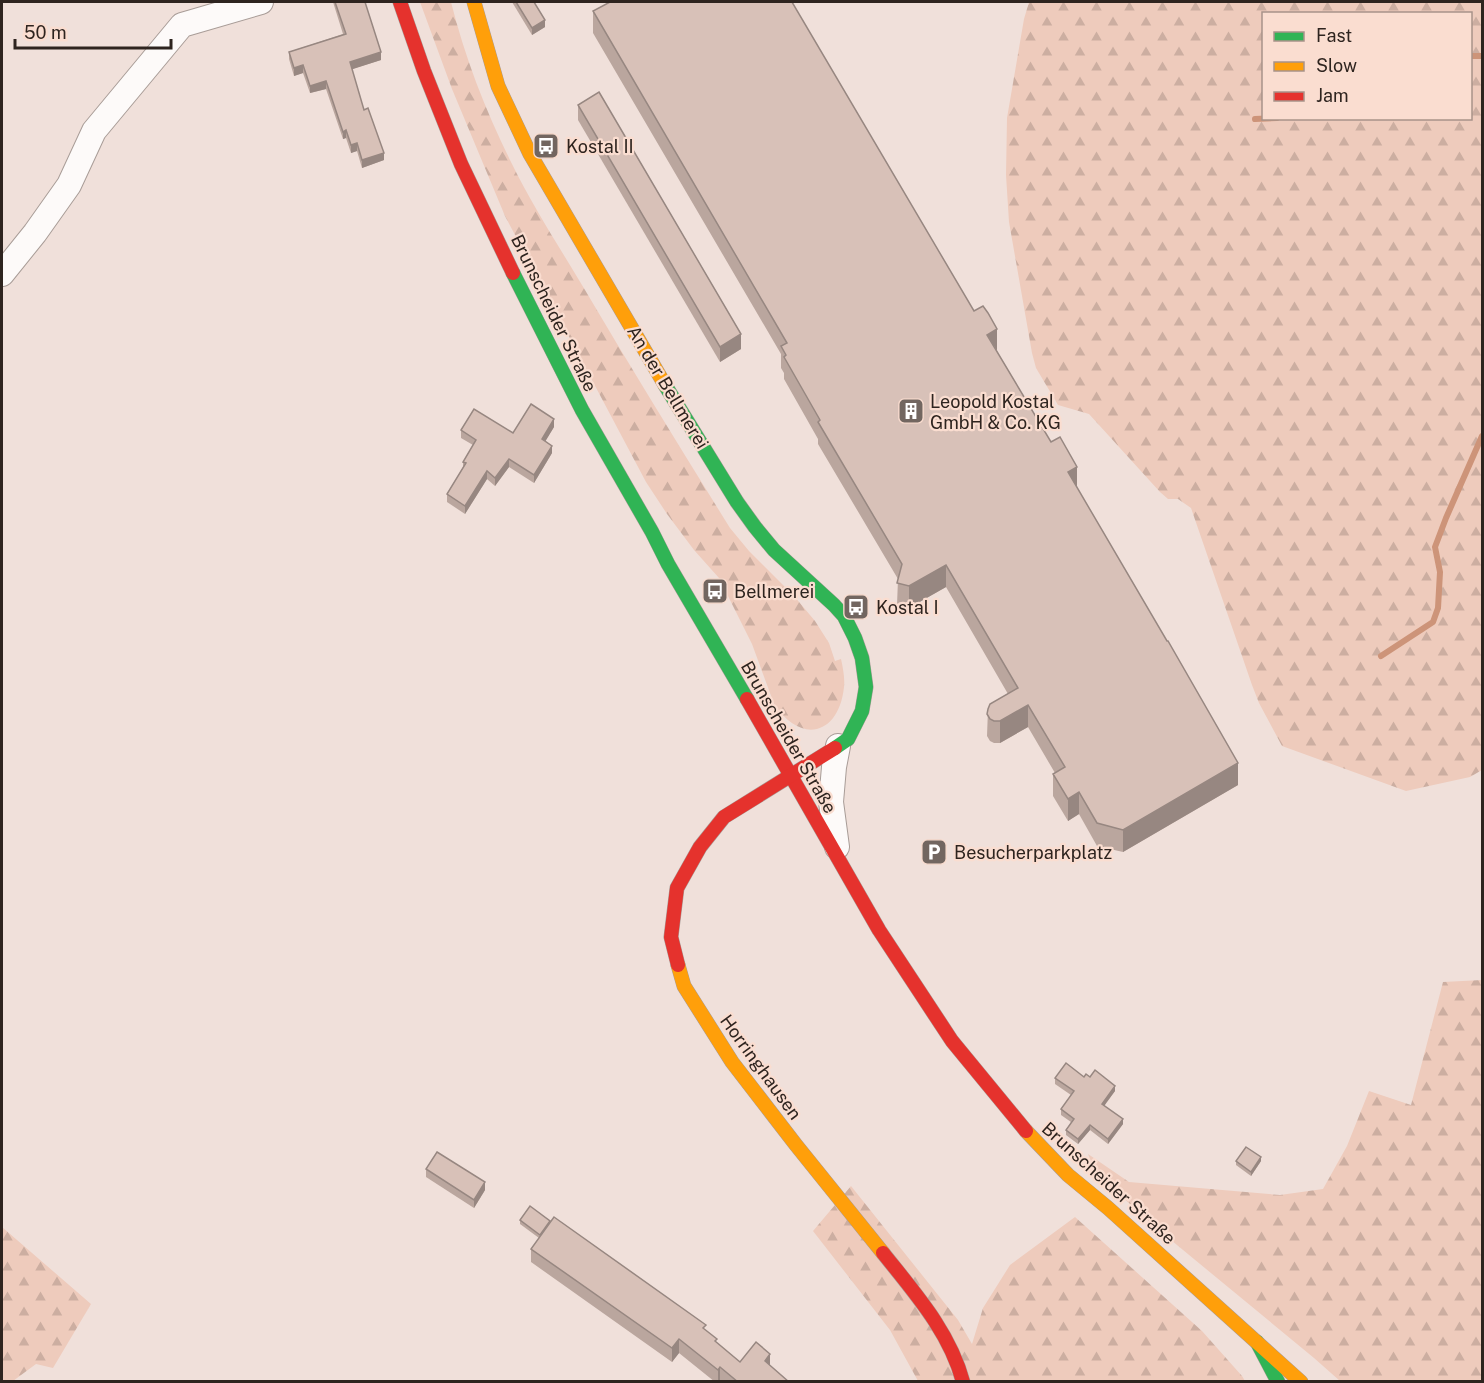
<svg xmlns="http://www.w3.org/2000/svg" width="1484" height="1383" font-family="'Public Sans',sans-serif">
  <defs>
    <pattern id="forest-firs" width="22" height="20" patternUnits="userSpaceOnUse" patternTransform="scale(1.5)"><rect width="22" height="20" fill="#eecbbc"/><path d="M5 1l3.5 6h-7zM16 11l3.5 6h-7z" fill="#ccaea1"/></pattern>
  </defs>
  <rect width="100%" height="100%" fill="#f0e0da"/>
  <!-- forest -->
  <g fill="url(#forest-firs)" fill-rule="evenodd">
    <path d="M420,2H451C465,58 486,112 512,164C533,207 560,248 585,290C632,370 681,449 730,528L749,551L794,596L815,621L829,643L835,661L841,659C843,668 845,678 844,687C839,735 801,745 774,704L752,644L719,578L694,550L667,514L646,482L505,216L452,89Z"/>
    <path d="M1029,2H1482V770L1470,777L1406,791L1282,746L1259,703L1252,685L1191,508L1178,499H1168L1160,492L1089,414L1058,405L1036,368L1032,353L1009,222L1006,175L1007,118L1024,19ZM1264,14H1470V118H1264Z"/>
    <path d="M1482,980V1381H1340L1314,1358L1160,1231L1121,1196L1095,1172L1088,1154L1129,1182L1280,1195L1323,1189L1347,1146L1369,1091L1411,1105L1443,982Z"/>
    <path d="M851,1186L958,1320L972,1344L983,1308L1010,1265L1075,1217L1202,1331L1242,1376L1245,1381H918L890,1330L813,1231Z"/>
    <path d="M2,1227L91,1304L53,1368L36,1364L13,1381H2Z"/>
  </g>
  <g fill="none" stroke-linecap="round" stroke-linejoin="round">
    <!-- stream -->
    <g stroke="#cd9479" stroke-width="6">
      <path d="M1470,56H1482"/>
      <path d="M1255,119L1277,118"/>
      <path d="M1381,656L1433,622L1438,608L1440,572L1435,547L1446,518L1482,436"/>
    </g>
    <!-- street casing -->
    <g stroke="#a89c97" stroke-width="26">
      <g id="street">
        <path d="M2,274L35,233L69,185L94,131L182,25L261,2"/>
        <path d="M837,847L831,802L834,767L838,746"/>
      </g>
    </g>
    <!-- fast casing -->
    <g stroke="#a89c97" stroke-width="15">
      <g id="fast">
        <path d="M513,273L582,410L652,532L668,564L747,699"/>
        <path d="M665,385L737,502L755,527L774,550L834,605L844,616L855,638L862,658L866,687L862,711L848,739L835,748"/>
        <path d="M1257,1342L1278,1382"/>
      </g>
    </g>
    <!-- slow casing -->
    <g stroke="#a89c97" stroke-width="15">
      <g id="slow">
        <path d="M474,2L498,86L530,154L665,385"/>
        <path d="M678,965L684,986L732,1062L796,1145L883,1253"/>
        <path d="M1026,1131L1068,1175L1108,1208L1301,1382"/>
      </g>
    </g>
    <!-- jam casing -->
    <g stroke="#a89c97" stroke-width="15">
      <g id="jam">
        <path d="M400,2L424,71L461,164L513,273"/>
        <path d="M747,699L879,930L952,1041L1026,1131"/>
        <path d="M678,965L671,937L677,888L700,847L724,817L835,748"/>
        <path d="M883,1253C914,1292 950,1332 963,1382"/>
      </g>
    </g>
    <!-- street -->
    <use href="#street" stroke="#fdfaf9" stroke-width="24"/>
    <!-- fast -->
    <use href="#fast" stroke="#30b455" stroke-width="14"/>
    <!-- slow -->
    <use href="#slow" stroke="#ff9f0a" stroke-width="14"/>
    <!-- jam -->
    <use href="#jam" stroke="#e5322d" stroke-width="14"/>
  </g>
  <!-- wall -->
  <g fill="#baa69e">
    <path d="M333,2H365L381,60L352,69L364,110L384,160L362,168L357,151L351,153L346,138L343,139L326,89L310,93L303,73L294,76L289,59V52L343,34Z"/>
    <path d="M512,2H534L545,27L532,35Z"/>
    <path d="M593,11L997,351L1077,488L1238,785L1123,852L1097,846L1079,814L1068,821L1053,796V774L1055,773L1028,727L1000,743H994L990,741L987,736L988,709L1008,694L946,587L909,608L897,605L898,579L818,444V439L784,379V373L781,368V354L593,33Z"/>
    <path d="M578,105L741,349L720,362L578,120Z"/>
    <path d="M554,427L545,441L552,453L534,483L509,467L495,486L487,479L465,514L447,502V494L463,467V462L473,445L461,438V430L513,433Z"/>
    <path d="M1084,1077L1115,1091L1104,1105L1123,1124L1108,1144L1090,1130L1078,1144L1066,1135V1130L1071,1122L1061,1115V1109L1071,1095L1055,1084V1078Z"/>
    <path d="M1236,1161H1261L1251,1176L1236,1165Z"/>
    <path d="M426,1169L485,1190L474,1208L426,1177Z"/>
    <path d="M520,1220L706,1330L717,1343L740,1362L770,1366L789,1382H715L679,1353L672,1362L531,1262V1249L539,1238L520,1224Z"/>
  </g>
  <!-- shaded-wall -->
  <g fill="#978781">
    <path d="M545,20V27L532,35V28Z"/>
    <path d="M381,52V60L350,70V62Z"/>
    <path d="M303,65V73L294,76V68Z"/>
    <path d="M326,81V89L310,93V86Z"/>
    <path d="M346,130V138L343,139V132Z"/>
    <path d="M357,143V151L351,153V145Z"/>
    <path d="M384,153V160L362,168V160Z"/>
    <path d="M997,329V351L987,335Z"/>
    <path d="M741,334V349L720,362V347Z"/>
    <path d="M554,419V427L542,447V439Z"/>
    <path d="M552,446V453L534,483V475Z"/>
    <path d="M509,459V467L495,486V478Z"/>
    <path d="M1077,467V489L1068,472Z"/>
    <path d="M487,471V479L465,514V506Z"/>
    <path d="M946,565V587L909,608V586Z"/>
    <path d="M1028,705V727L1000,743V721Z"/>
    <path d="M1238,763V785L1123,852V830Z"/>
    <path d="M1079,792V814L1068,821V799Z"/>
    <path d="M1115,1086V1091L1102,1109V1104Z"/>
    <path d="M1123,1119V1124L1108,1144V1139Z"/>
    <path d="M1090,1125V1130L1078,1144V1139Z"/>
    <path d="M1261,1157V1161L1251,1176V1172Z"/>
    <path d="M485,1182V1190L474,1208V1200Z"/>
    <path d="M679,1339V1353L672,1362V1348Z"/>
    <path d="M770,1354V1368L765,1361Z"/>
    <path d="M720,1367V1381L718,1382V1370Z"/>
  </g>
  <!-- building -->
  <g fill="#d8c1b8" stroke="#978781" stroke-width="1.5">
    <path d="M335,2H365L381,52L350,62L364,110L368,108L384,153L362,160L357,143L351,145L346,130L343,132L326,81L310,86L303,65L294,68L289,52L346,34Z"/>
    <path d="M516,2H534L545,20L532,28Z"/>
    <path d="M610,2H792L974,311L983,306L988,313L997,329L987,335L1051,442L1060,437L1077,467L1068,472L1167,641H1168L1238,763L1123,830L1097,823L1079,792L1068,799L1053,774L1065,767L1028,705L1000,721H994L990,719L987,714L988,709L990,704L1018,688L946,565L909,586L897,583L902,564L818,422L820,420L784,357L786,355L781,346L787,343L593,11Z"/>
    <path d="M599,92L741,334L720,347L578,105Z"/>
    <path d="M531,404L554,419L542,439L552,446L534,475L509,459L495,478L487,471L465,506L447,494L466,463L463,462L476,440L461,430L474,409L513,433Z"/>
    <path d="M1066,1063L1084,1077L1086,1074L1090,1077L1095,1070L1115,1086L1102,1104L1123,1119L1108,1139L1090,1125L1078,1139L1066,1130L1074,1119L1061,1109L1074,1091L1055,1078Z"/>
    <path d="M1246,1147L1261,1157L1251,1172L1236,1161Z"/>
    <path d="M437,1152L485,1182L474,1200L426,1169Z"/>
    <path d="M530,1206L550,1221L540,1235L520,1220Z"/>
    <path d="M554,1217L706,1325L703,1328L717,1339L715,1341L740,1362L756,1342L770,1354L765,1361L789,1382H738L720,1367L718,1370L679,1339L672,1348L531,1249Z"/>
  </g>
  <!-- icons -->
  <defs>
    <g id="bus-square" transform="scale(1.35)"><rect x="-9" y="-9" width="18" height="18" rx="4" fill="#726660" stroke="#faddd0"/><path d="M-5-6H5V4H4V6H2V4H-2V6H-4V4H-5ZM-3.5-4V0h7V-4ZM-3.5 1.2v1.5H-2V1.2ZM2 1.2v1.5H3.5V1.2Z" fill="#fff"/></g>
    <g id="building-square" transform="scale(1.35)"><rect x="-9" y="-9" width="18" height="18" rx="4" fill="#726660" stroke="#faddd0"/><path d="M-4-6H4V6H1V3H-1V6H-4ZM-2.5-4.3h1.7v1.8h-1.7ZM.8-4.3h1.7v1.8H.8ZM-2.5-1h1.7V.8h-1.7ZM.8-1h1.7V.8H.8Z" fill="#fff"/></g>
    <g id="parking-square" transform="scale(1.35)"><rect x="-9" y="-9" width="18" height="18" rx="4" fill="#726660" stroke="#faddd0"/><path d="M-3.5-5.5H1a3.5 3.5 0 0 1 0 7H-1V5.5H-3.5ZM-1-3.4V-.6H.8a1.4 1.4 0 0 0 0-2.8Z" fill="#fff"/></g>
  </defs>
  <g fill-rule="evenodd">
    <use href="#bus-square" x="546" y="146"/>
    <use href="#building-square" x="911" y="411"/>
    <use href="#bus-square" x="715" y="591"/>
    <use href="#bus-square" x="856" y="607"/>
    <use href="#parking-square" x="934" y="852"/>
  </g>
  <g text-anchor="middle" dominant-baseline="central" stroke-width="4.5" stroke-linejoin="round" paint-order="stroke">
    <!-- poi labels -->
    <g font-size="18" fill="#2e241f" stroke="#faddd0" text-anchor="start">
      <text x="566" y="146">Kostal II</text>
      <text x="930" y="401">Leopold Kostal<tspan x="930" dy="21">GmbH &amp; Co. KG</tspan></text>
      <text x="734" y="591">Bellmerei</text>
      <text x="876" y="607">Kostal I</text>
      <text x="954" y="852">Besucherparkplatz</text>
    </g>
    <!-- street labels -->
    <g font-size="18" fill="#2e241f" stroke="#faddd0">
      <text transform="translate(554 313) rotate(64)">Brunscheider Straße</text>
      <text transform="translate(668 387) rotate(59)">An der Bellmerei</text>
      <text transform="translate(789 737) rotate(60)">Brunscheider Straße</text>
      <text transform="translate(761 1067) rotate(54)">Horringhausen</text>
      <text transform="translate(1109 1183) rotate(42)">Brunscheider Straße</text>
    </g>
  </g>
  <!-- border -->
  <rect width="1484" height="1383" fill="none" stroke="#2e241f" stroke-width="6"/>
  <!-- legend -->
  <rect x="1262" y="12" width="210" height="108" fill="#faddd0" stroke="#a89389" stroke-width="1.5"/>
  <rect x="1274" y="32" width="30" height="9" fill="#30b455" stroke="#a89389" stroke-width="1.5"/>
  <text x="1316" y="42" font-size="18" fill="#2e241f">Fast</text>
  <rect x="1274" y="62" width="30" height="9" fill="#ff9f0a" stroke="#a89389" stroke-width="1.5"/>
  <text x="1316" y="72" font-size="18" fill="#2e241f">Slow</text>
  <rect x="1274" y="92" width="30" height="9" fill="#e5322d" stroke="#a89389" stroke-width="1.5"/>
  <text x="1316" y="102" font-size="18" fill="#2e241f">Jam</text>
  <!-- scale -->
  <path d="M15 39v9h156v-9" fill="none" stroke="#2e241f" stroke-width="3"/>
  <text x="24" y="39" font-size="18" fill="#2e241f" stroke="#faddd0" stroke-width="4.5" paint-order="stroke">50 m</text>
</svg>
